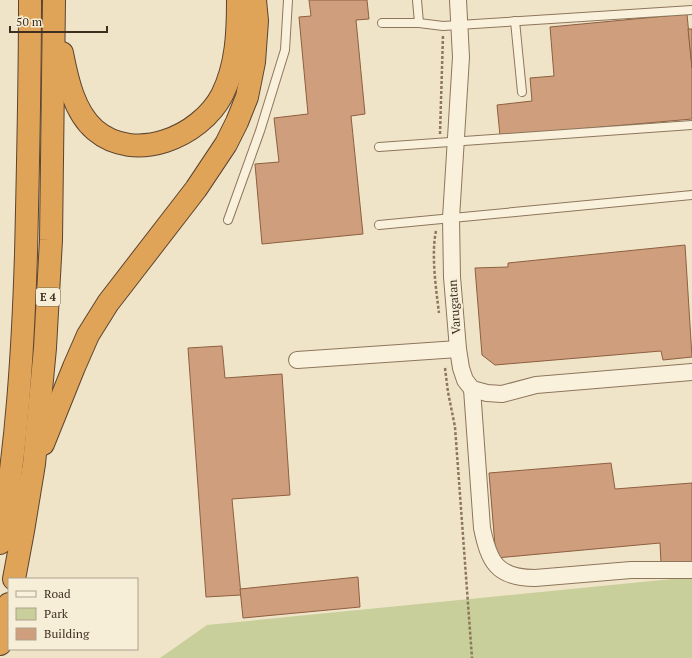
<svg xmlns="http://www.w3.org/2000/svg" width="692" height="658" font-family="'PT Serif',serif">
  <rect width="100%" height="100%" fill="#f0e4c8"/>
  <!-- green -->
  <path fill="#c9cf9b" d="M692,577V658H160L207,625Z"/>
  <!-- building -->
  <g fill="#cf9f7d" stroke="#8d5f41">
    <path d="M309,0H367L369,19L356,20L365,114L351,116L363,234L262,244L255,164L279,162L274,118L308,114L299,17L311,16Z"/>
    <path d="M687,14L692,68V119L500,136L497,105L532,101L530,78L554,76L550,27Z"/>
    <path d="M688,29H692V68Z"/>
    <path d="M685,245L692,357L663,360L661,351L495,365L482,355L475,268L508,267V263Z"/>
    <path d="M222,346L225,378L282,374L290,495L232,499L241,595L206,597L188,348Z"/>
    <path d="M611,463L615,489L692,483V562L661,564L660,543L496,558L489,473Z"/>
    <path d="M358,577L360,607L243,618L240,589Z"/>
  </g>
  <g fill="none" stroke-linecap="round" stroke-linejoin="round">
    <!-- lane casing -->
    <g stroke="#8d765c" stroke-width="10">
      <g id="lane">
        <path d="M417,0L419,23"/>
        <path d="M515,21L522,92"/>
        <path d="M382,23H419L443,26L692,10"/>
        <path d="M379,147L692,125"/>
        <path d="M228,220L260,131L285,50L288,0"/>
        <path d="M379,225L692,195"/>
      </g>
    </g>
    <!-- street casing -->
    <g stroke="#8d765c" stroke-width="18">
      <g id="street">
        <path d="M458,0L461,57L451,218L452,277L458,349L461,368L465,380L472,389L487,393L502,394L536,385L692,372"/>
        <path d="M297,360L458,349"/>
        <path d="M472,389L482,528C489,562 497,578 535,578L631,570H692"/>
      </g>
    </g>
    <!-- highway casing -->
    <g stroke="#5b4430" stroke-width="24">
      <g id="highway">
        <path d="M62,53C67,79 74,112 95,130C135,164 200,137 222,95C237,65 238,32 238,0"/>
        <path d="M43,444L74,367L88,335L108,303L196,189L226,144L237,122L247,97L254,62L257,21L255,0"/>
        <path d="M0,543C17,448 23,351 26,254C28,170 30,85 30,0"/>
        <path d="M14,579L23,531L34,464L45,348L51,240L54,0"/>
        <path d="M0,644L9,604"/>
      </g>
    </g>
    <!-- path -->
    <g stroke="#8d765c" stroke-width="2.5" stroke-dasharray="3 2" stroke-linecap="butt">
      <path d="M440,134L443,35"/>
      <path d="M436,231C431,254 436,289 439,313"/>
      <path d="M445,368L448,392L455,427L472,658"/>
    </g>
    <!-- lane -->
    <use href="#lane" stroke="#faf1dc" stroke-width="8"/>
    <!-- street -->
    <use href="#street" stroke="#faf1dc" stroke-width="16"/>
    <!-- highway -->
    <use href="#highway" stroke="#e0a458" stroke-width="22"/>
  </g>
  <g text-anchor="middle" dominant-baseline="central" stroke-width="4" stroke-linejoin="round" paint-order="stroke">
    <!-- shield labels -->
    <rect fill="#f7eed8" stroke="#756857" stroke-width="1" x="36" y="288" width="24" height="18" rx="3"/>
    <g font-size="11" font-weight="bold" fill="#3d2e20">
      <text x="48" y="297">E 4</text>
    </g>
    <!-- street labels -->
    <g font-size="12" fill="#3d2e20" stroke="#f7eed8">
      <text transform="translate(454 307) rotate(-94)">Varugatan</text>
    </g>
  </g>
  <!-- legend -->
  <rect x="8" y="578" width="130" height="72" fill="#f7eed8" stroke="#ada18e"/>
  <rect x="16" y="591" width="20" height="6" fill="#faf1dc" stroke="#ada18e"/>
  <text x="44" y="598" font-size="12" fill="#3d2e20">Road</text>
  <rect x="16" y="608" width="20" height="12" fill="#c9cf9b" stroke="#ada18e"/>
  <text x="44" y="618" font-size="12" fill="#3d2e20">Park</text>
  <rect x="16" y="628" width="20" height="12" fill="#cf9f7d" stroke="#ada18e"/>
  <text x="44" y="638" font-size="12" fill="#3d2e20">Building</text>
  <!-- scale -->
  <path d="M10 26v6h97v-6" fill="none" stroke="#3d2e20" stroke-width="2"/>
  <text x="16" y="26" font-size="12" fill="#3d2e20" stroke="#f7eed8" stroke-width="3" paint-order="stroke">50 m</text>
</svg>
